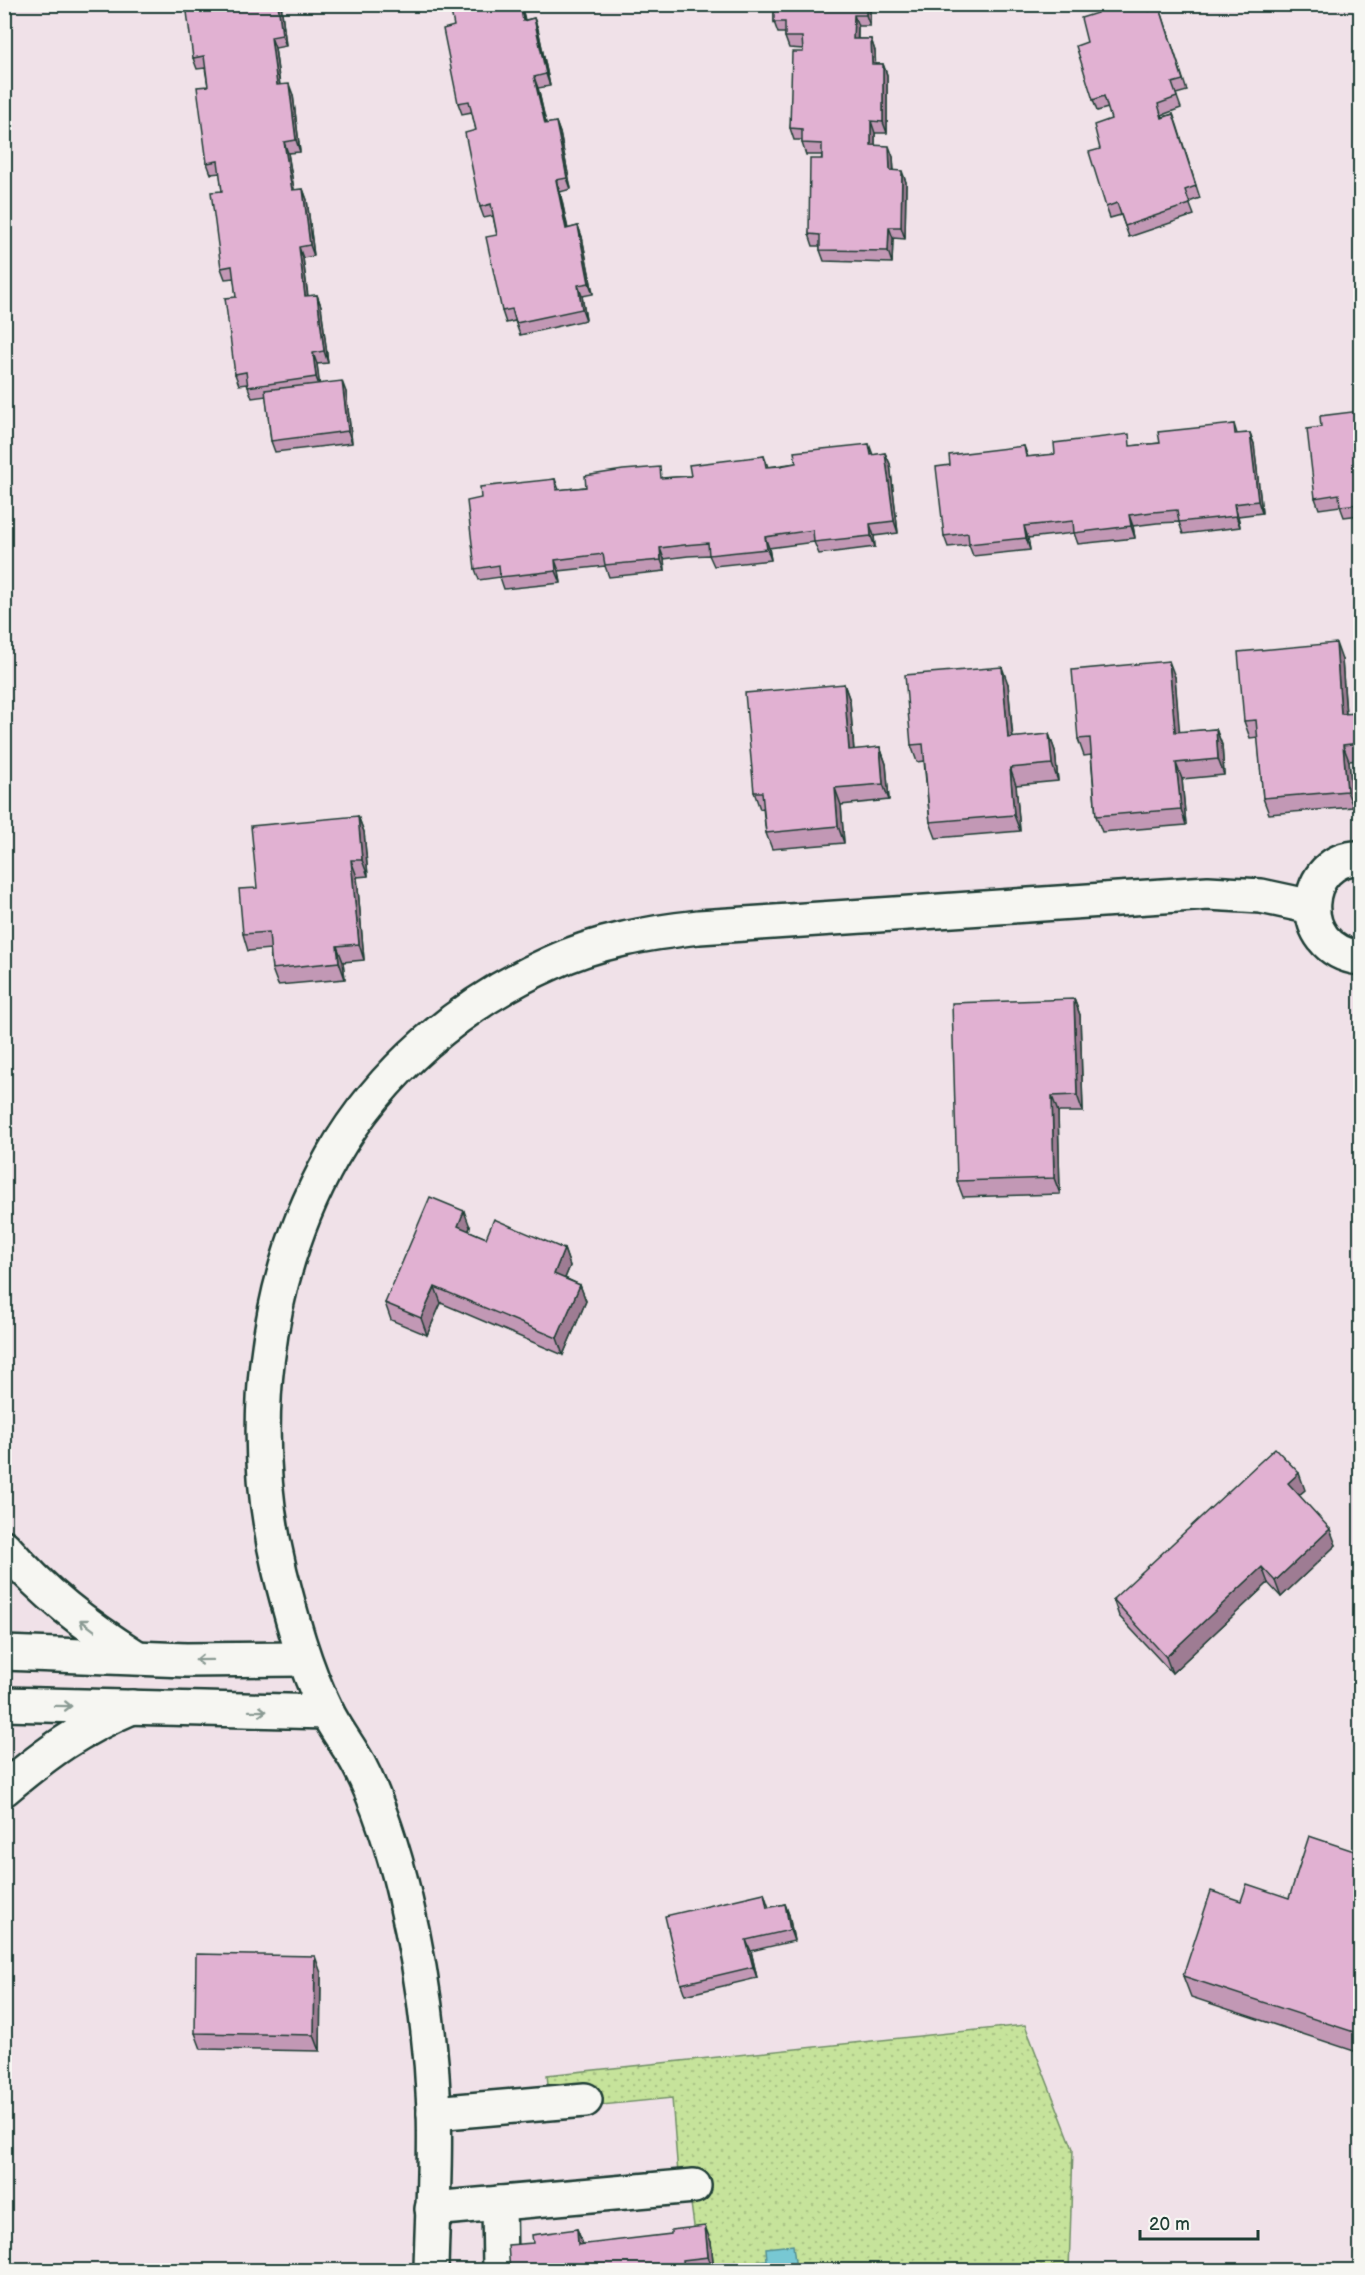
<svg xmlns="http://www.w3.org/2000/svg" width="1365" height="2275" font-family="'Balsamiq Sans',sans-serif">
  <defs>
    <pattern id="grass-dots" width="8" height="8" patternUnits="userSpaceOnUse" patternTransform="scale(1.5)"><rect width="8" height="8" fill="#c6e39b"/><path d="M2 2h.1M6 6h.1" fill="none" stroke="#aac486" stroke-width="1.8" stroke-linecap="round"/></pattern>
  </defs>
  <rect width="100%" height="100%" fill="#f0e1e8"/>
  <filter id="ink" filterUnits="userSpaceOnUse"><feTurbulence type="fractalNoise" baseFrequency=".0167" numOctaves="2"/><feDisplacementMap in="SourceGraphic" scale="12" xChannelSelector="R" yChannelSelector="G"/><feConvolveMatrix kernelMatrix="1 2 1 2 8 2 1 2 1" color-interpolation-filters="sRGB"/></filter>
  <g filter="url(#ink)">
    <!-- grass -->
    <path fill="url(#grass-dots)" stroke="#729068" stroke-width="1.5" d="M1025,2025L1073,2149L1069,2270H707L696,2241L690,2196L678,2174L672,2098L551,2110L547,2075Z"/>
    <!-- water -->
    <path fill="#78c8d3" stroke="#549093" stroke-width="1.5" d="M793,2245L796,2270H757L758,2261L767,2260L766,2248Z"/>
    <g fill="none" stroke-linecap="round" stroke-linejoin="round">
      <!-- minor casing -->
      <g stroke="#1f3d34" stroke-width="38">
        <g id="minor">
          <path d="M1360,858C1302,856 1292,949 1360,958"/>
          <path d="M4,1653L186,1660L304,1659"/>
          <path d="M4,1704L327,1712"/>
          <path d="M434,2113L585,2100"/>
          <path d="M499,2203L500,2270"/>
          <path d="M432,2209L694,2186"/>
          <path d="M431,2270C432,2217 436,2163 434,2109C431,2037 421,1965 404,1894C395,1855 378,1801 359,1765C349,1746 335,1729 326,1710C304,1666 292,1619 280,1572C247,1435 262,1281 332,1157C381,1071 461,1003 551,963C598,941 649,933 699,927L1208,893L1261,896L1312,907"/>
        </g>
      </g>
      <!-- tertiary casing -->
      <g stroke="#1f3d34" stroke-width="38">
        <g id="tertiary">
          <path d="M4,1547C45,1594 84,1624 136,1657"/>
          <path d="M4,1789C48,1752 78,1730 132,1707"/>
        </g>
      </g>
      <!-- minor -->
      <use href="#minor" stroke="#f6f6f2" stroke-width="33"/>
      <!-- tertiary -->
      <use href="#tertiary" stroke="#f6f6f2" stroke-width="33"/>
    </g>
    <!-- wall -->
    <g fill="#c298b5" stroke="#1f3d34" stroke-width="1.5">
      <path d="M281,4L286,46L275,48L280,85L293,95L300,152L288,153L294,190L303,189L307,200L314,256L303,258L308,296L317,295L321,306L328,363L317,364L319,384L346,392L352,443L275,452L271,441L266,396L252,398L247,384L239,385L235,374L236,297L234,278L225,279L221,268L222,191L220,173L211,174L207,163L208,86L205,68L197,69L193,58Z"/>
      <path d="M774,4H870V26H858V39H871L875,51V64H883L887,75V133H875V145L893,157L894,170L906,182L905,239L893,238L892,263L824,261L820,250V246H813L809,234L822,155H806L802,143V140H794L790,128L803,52V49L789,48L785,37V33H778L774,22Z"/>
      <path d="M1095,4H1158L1150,8L1151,11L1160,8L1187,91L1176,94L1181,108L1162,115L1163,117L1173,114L1177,125L1200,198L1189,202L1194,215L1129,237L1121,215L1110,218L1106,207L1100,149L1111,119L1108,108L1097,111L1093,100L1087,42L1097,13Z"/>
      <path d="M522,8L525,20L534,18L538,29L550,86L538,88L546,124L556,122L560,133L571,189L560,192L568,229L578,226L582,237L593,294L582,296L586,320L520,335L515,321L506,323L502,311L497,235L493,216L484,218L480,207L476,130L472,112L462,114L458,103Z"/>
      <path d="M1360,411V515L1344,517L1340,506L1319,509L1315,498L1321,427Z"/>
      <path d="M1234,424L1237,434L1250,433L1254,444L1262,513L1238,516L1240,527L1183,534L1179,522L1157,523L1133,526L1135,538L1078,544L1074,533L1028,538L1030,550L973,556L969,545L948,547L944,536L950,465L1024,446L1028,457L1160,443Z"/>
      <path d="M869,444L873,455L885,453L890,464L898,533L874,536L875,547L819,554L814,542L769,548L771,560L714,566L709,555L688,556L664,559L665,571L609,577L605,566L559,571L561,583L504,589L500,577L479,580L475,569L481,498L555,479L559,490L664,478L691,476L764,456L768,467L796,463Z"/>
      <path d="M1342,660L1346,714L1360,713V760L1349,761L1353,807L1269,814L1263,798L1258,737L1250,738L1244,721Z"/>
      <path d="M1175,677L1179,732L1216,729L1222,745L1224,775L1182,779L1186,825L1102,832L1096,816L1091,755L1084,756L1078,739Z"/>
      <path d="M844,684L850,701L854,750L880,747L886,764L889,800L841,805L844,843L772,849L766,833L763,808L760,809L754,792Z"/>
      <path d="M1008,684L1013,738L1049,734L1055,751L1058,781L1016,785L1020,831L936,838L930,822L924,761L917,762L911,745Z"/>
      <path d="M358,816L364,832L368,876L357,877L364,960L343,962L345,979L278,985L272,969L270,949L248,951L243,934L257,888Z"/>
      <path d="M1074,999L1080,1015L1083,1112H1058L1060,1194L963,1197L957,1181Z"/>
      <path d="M470,1227L469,1231L486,1238L564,1249L570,1266L565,1278L580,1285L586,1301L563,1355L441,1303L427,1335L391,1320L385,1303Z"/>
      <path d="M1305,1490L1299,1495L1336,1545L1281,1597L1268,1583L1172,1673L1119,1616L1113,1599Z"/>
      <path d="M1360,1853V2053L1191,1997L1183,1976L1289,1898Z"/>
      <path d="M764,1893L769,1908L785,1904L789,1915L794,1941L751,1951L757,1978L685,1995L681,1984Z"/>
      <path d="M321,1973L320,2051L201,2049L195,2033Z"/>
      <path d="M577,2229L583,2244L711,2242L714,2271H510L533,2243Z"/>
    </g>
    <!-- shaded-wall -->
    <g fill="#9e7c93" stroke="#1f3d34" stroke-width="1.5">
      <path d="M278,4H281L286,46L282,35Z"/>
      <path d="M520,4H521L522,8L527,32L523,21Z"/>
      <path d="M866,4H870V26L866,15Z"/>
      <path d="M854,15L858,26L857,50L853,39Z"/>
      <path d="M534,18L538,29L550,86L546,74Z"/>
      <path d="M271,37L275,48L281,96L277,85Z"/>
      <path d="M871,39L875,51L876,75L872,64Z"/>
      <path d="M883,64L887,75V133L883,122Z"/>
      <path d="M534,77L538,88L549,136L545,124Z"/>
      <path d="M289,84L293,95L300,152L296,140Z"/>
      <path d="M871,121L875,133V157L871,145Z"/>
      <path d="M556,122L560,133L571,189L567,178Z"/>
      <path d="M284,142L288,153L296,201L292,190Z"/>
      <path d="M889,146L893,157L894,181L890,170Z"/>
      <path d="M902,171L906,182L905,239L901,227Z"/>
      <path d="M556,180L560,192L570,240L566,229Z"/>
      <path d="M303,189L307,200L314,256L310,245Z"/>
      <path d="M578,226L582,237L593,294L589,283Z"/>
      <path d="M889,227L893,238L892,263L888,251Z"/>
      <path d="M299,247L303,258L309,307L305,296Z"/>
      <path d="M578,285L582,296L586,320L582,309Z"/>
      <path d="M317,295L321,306L328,363L324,351Z"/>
      <path d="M313,353L317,364L320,388L316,377Z"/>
      <path d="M342,381L346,392L352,443L348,431Z"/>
      <path d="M1250,433L1254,444L1262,513L1258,501Z"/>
      <path d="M885,453L890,464L898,533L894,521Z"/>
      <path d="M1234,504L1238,516L1240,527L1236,516Z"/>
      <path d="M1129,515L1133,526L1135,538L1131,526Z"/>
      <path d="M870,524L874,536L875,547L871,536Z"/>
      <path d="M1024,526L1028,538L1030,550L1026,538Z"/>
      <path d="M765,537L769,548L771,560L767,549Z"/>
      <path d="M660,548L664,559L665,571L661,560Z"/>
      <path d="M555,560L559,571L561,583L556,571Z"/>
      <path d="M1336,643L1342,660L1347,731L1341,714Z"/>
      <path d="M1169,661L1175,677L1181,749L1175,732Z"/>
      <path d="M1002,667L1008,684L1014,755L1008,738Z"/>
      <path d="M844,684L850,701L855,766L849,750Z"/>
      <path d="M1216,729L1222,745L1224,775L1218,759Z"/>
      <path d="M1049,734L1055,751L1058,781L1052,764Z"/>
      <path d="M1343,745L1349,761L1353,807L1347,791Z"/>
      <path d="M880,747L886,764L889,800L883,784Z"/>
      <path d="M1176,763L1182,779L1186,825L1181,809Z"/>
      <path d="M1010,768L1016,785L1020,831L1014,815Z"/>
      <path d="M835,788L841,805L844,843L838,826Z"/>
      <path d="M358,816L364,832L368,876L362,860Z"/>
      <path d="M351,860L357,877L364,960L359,944Z"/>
      <path d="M337,946L343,962L345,979L339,962Z"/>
      <path d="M1074,999L1080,1015L1083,1112L1077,1095Z"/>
      <path d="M1052,1096L1058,1112L1060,1194L1054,1178Z"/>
      <path d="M464,1211L470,1227L464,1243L458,1226Z"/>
      <path d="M564,1249L570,1266L560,1290L554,1274Z"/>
      <path d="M580,1285L586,1301L563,1355L557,1338Z"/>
      <path d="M435,1287L441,1303L427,1335L421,1318Z"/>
      <path d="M1299,1473L1305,1490L1294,1499L1288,1483Z"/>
      <path d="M1330,1529L1336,1545L1281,1597L1275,1581Z"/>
      <path d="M1262,1567L1268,1583L1172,1673L1166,1657Z"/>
      <path d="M785,1904L789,1915L794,1941L790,1930Z"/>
      <path d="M746,1940L751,1951L757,1978L753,1967Z"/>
      <path d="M1360,1943V1977L1355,1961Z"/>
      <path d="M315,1956L321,1973L320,2051L314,2035Z"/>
      <path d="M705,2226L711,2242L714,2271L708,2257Z"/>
      <path d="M577,2229L583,2245H578Z"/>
    </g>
    <!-- building -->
    <g fill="#e1b1d2" stroke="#1f3d34" stroke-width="1.5">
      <path d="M186,4H278L282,35L271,37L277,85L289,84L296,140L284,142L292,190L303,189L310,245L299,247L305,296L317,295L324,351L313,353L316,377L248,387L246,372L235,374L225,298L236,297L232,266L221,268L211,192L222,191L218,161L207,163L197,87L208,86L204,56L193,58Z"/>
      <path d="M482,4H520L523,21L534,18L546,74L534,77L545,124L556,122L567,178L556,180L566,229L578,226L589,283L578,285L582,309L516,323L512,309L502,311L486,237L497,235L494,220L491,204L480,207L465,133L476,130L469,101L458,103L443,29L454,26L451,11Z"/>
      <path d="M774,4H866V15H854L853,39H871L872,64H883V122L871,121V145L889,146L890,170L902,171L901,227H889L888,251L820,250V235L809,234L810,159H822V144L802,143V129L790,128L792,52H803L802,37H785V22H774Z"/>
      <path d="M1095,4H1148L1149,11L1160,8L1183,80L1172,83L1177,97L1158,104L1162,118L1173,114L1196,186L1185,190L1190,204L1125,226L1117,203L1106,207L1089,152L1100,149L1094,125L1111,119L1104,96L1093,100L1076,46L1087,42L1081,18L1097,13Z"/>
      <path d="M342,381L348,431L271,441L265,390Z"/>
      <path d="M1360,411V504L1340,506L1339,494L1315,498L1307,429L1321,427L1320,416Z"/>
      <path d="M1234,424L1235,434L1250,433L1258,501L1234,504L1236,516L1179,522L1177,510L1153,512L1129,515L1131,526L1074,533L1073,521L1024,526L1026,538L969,544L968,533L944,536L936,467L950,465L949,455L1024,446L1026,457L1055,454L1054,443L1129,434L1130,446L1160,443L1158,432Z"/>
      <path d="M869,444L871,455L885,453L894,521L870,524L871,536L814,542L813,530L765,537L767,549L709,555L708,543L684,545L660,548L661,560L605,565L603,554L555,560L556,571L500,577L499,565L475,569L467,501L481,498L480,487L555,479L556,490L586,487L585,476L623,470L660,467L661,478L691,476L689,465L764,456L766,467L780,466L796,463L794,452Z"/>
      <path d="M1336,643L1341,714L1360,713V743L1343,745L1347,791L1263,798L1256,720L1244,721L1238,652Z"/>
      <path d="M1169,661L1175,732L1216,729L1218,759L1176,763L1181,809L1096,816L1090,738L1078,739L1072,670Z"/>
      <path d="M1002,667L1008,738L1049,734L1052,764L1010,768L1014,815L930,822L923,744L911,745L905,675Z"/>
      <path d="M844,684L849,750L880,747L883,784L835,788L838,826L766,833L762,792H754L745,693Z"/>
      <path d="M358,816L362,860H351L359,944L337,946L339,962L272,969L269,932L243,934L239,889L257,888L251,826Z"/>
      <path d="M1074,999L1077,1095L1052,1096L1054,1178L957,1181L952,1003Z"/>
      <path d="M430,1197L464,1211L458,1226L486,1238L494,1219L564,1249L554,1274L580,1285L557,1338L435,1287L421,1318L385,1303Z"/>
      <path d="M1275,1448L1299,1473L1288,1483L1330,1529L1275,1581L1262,1567L1166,1657L1113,1599Z"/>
      <path d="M1309,1836L1360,1853V1943L1355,1961L1360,1963V2034L1183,1976L1211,1891L1241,1901L1247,1884L1289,1898Z"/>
      <path d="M764,1893L767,1908L785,1904L790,1930L746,1940L753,1967L681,1984L665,1916Z"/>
      <path d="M196,1954L315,1956L314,2035L195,2033Z"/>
      <path d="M705,2226L708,2257L683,2260L684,2271H510L508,2245L533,2243L532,2235L577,2229L578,2245L671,2234V2230Z"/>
    </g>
    <!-- one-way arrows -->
    <defs><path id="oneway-shaft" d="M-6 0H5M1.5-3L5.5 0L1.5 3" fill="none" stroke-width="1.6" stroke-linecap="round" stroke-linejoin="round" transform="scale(1.5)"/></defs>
    <g stroke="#8a9a93">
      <use href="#oneway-shaft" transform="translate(87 1625) rotate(-143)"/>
      <use href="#oneway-shaft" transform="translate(204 1660) rotate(179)"/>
      <use href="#oneway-shaft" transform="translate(63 1706) rotate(1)"/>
      <use href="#oneway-shaft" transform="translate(258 1711) rotate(1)"/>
    </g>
  </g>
  <!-- margin -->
  <rect width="1365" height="2275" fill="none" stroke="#f6f6f2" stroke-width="24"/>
  <rect x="12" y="12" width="1341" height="2251" fill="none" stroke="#1f3d34" stroke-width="2" filter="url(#ink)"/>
  <!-- scale -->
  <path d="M1140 2230v9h118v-9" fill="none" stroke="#1f3d34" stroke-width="3"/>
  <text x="1149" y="2230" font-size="18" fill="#1f3d34" stroke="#f6f6f2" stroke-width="4.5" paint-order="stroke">20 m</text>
</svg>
